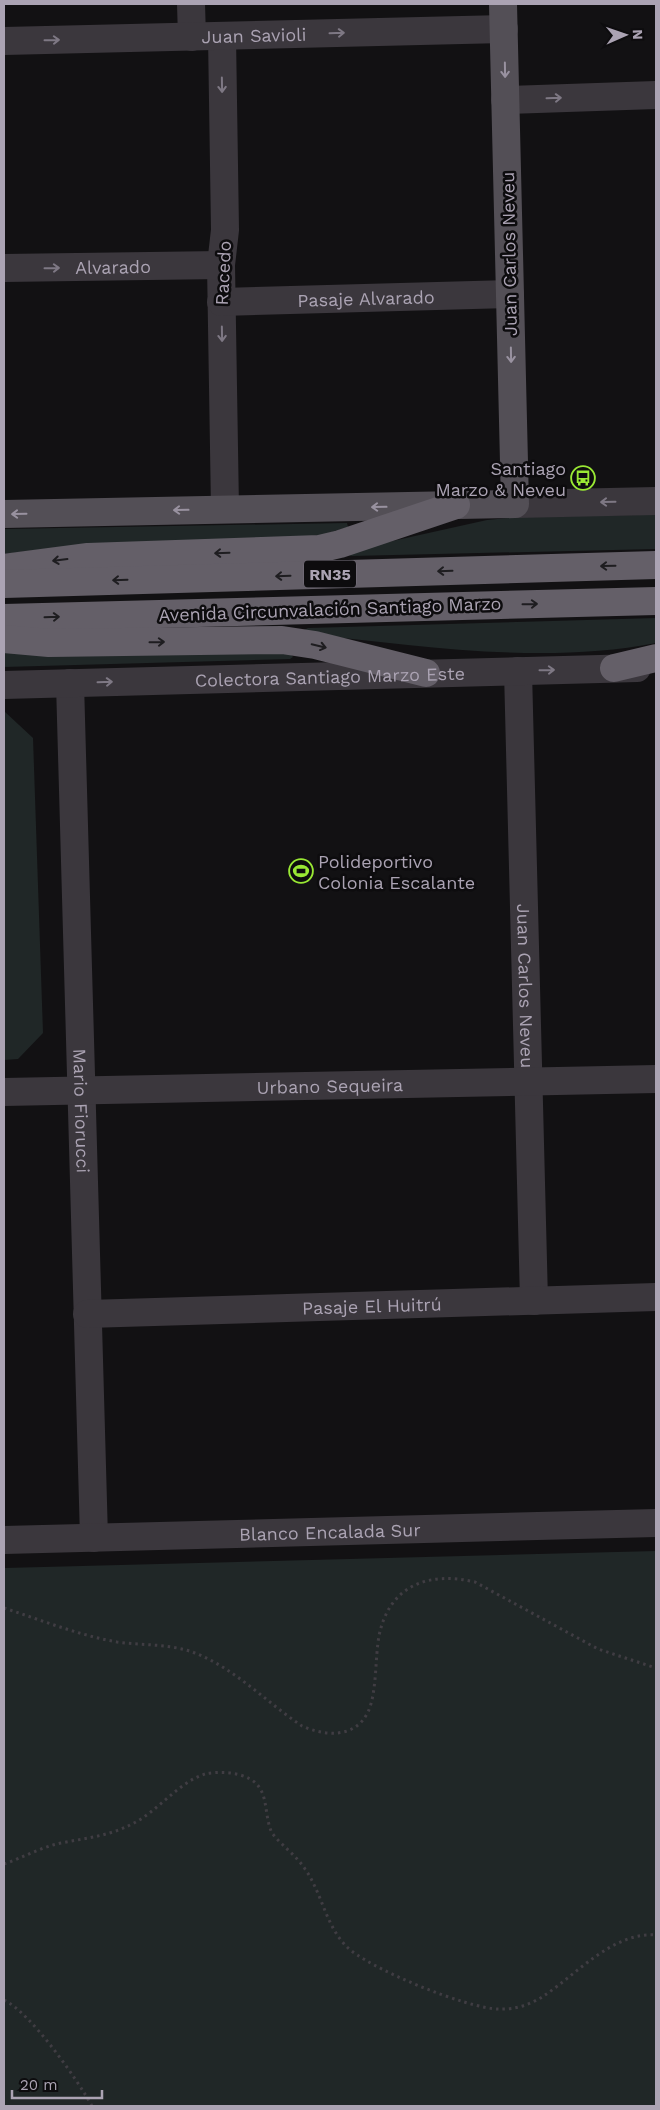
<svg xmlns="http://www.w3.org/2000/svg" width="660" height="2110" font-family="'Work Sans',sans-serif">
  <rect width="100%" height="100%" fill="#121113"/>
  <!-- green -->
  <g fill="#202727">
    <path d="M639,515H656V549L352,556L349,555L352,550L487,520L517,517Z"/>
    <path d="M347,523L348,527L319,536L74,546L4,554V529Z"/>
    <path d="M656,618V643C543,665 421,646 307,634L304,630L308,628Z"/>
    <path d="M4,652L290,653L293,657L290,659L4,667Z"/>
    <path d="M4,711L33,738L43,1033L18,1059L4,1060Z"/>
    <path d="M656,1551V2106H4V1568Z"/>
  </g>
  <g fill="none" stroke-linecap="round" stroke-linejoin="round">
    <!-- path -->
    <g stroke="#403d43" stroke-width="3" stroke-dasharray="2.5 4" stroke-linecap="butt">
      <path d="M4,1608C41,1620 78,1635 117,1642C146,1646 175,1643 202,1656C238,1672 269,1704 302,1726C324,1736 355,1739 368,1712C377,1693 375,1657 379,1636C389,1585 429,1571 475,1582L598,1649L656,1668"/>
      <path d="M4,1864C22,1858 41,1847 61,1843C86,1838 110,1836 134,1823C159,1810 179,1782 205,1774C218,1771 238,1772 250,1779C270,1790 263,1814 272,1833C282,1846 296,1855 305,1869C322,1893 325,1924 346,1946C367,1968 468,2009 499,2009C515,2010 532,2004 545,1995C578,1973 613,1932 656,1935"/>
      <path d="M4,2000C31,2013 77,2079 92,2106"/>
    </g>
    <!-- minor -->
    <g stroke="#3b373d" stroke-width="28">
      <path d="M191,4L192,37"/>
      <path d="M222,36L225,230L221,265L225,509"/>
      <path id="s1" d="M4,41L504,29"/>
      <path d="M505,100L656,95"/>
      <path id="s2" d="M4,268L221,265"/>
      <path id="s3" d="M221,302L510,294"/>
      <path d="M515,504L656,501"/>
      <path id="s4" d="M518,671L534,1301"/>
      <path id="s5" d="M70,683L94,1538"/>
      <path id="s6" d="M4,685L637,668"/>
      <path id="s7" d="M4,1092L656,1079"/>
      <path id="s8" d="M87,1314L656,1297"/>
      <path id="s9" d="M4,1540L656,1523"/>
    </g>
    <!-- major -->
    <path stroke="#534f56" stroke-width="28" d="M4,514L515,504L503,4"/>
    <!-- highway -->
    <g stroke="#645f68" stroke-width="28">
      <path d="M4,568L88,557L319,549L340,544L456,505"/>
      <path d="M4,584L656,565"/>
      <path d="M4,618L656,601"/>
      <path d="M4,639L49,643L282,640L315,645L426,673"/>
      <path d="M614,668L656,658"/>
    </g>
  </g>
  <!-- one-way arrows -->
  <defs><path id="oneway-shaft" d="M-6 0H5M1.5-3L5.5 0L1.5 3" fill="none" stroke-width="1.6" stroke-linecap="round" stroke-linejoin="round" transform="scale(1.25)"/></defs>
  <g stroke="#7e7884">
    <use href="#oneway-shaft" transform="translate(337 33) rotate(-2)"/>
    <use href="#oneway-shaft" transform="translate(52 40) rotate(-1)"/>
    <use href="#oneway-shaft" transform="translate(222 85) rotate(89)"/>
    <use href="#oneway-shaft" transform="translate(554 98) rotate(-2)"/>
    <use href="#oneway-shaft" transform="translate(52 268) rotate(-1)"/>
    <use href="#oneway-shaft" transform="translate(222 334) rotate(89)"/>
    <use href="#oneway-shaft" transform="translate(608 502) rotate(179)"/>
    <use href="#oneway-shaft" transform="translate(547 670) rotate(-1)"/>
    <use href="#oneway-shaft" transform="translate(105 682) rotate(-2)"/>
  </g>
  <g stroke="#9992a0">
    <use href="#oneway-shaft" transform="translate(505 70) rotate(89)"/>
    <use href="#oneway-shaft" transform="translate(511 355) rotate(89)"/>
    <use href="#oneway-shaft" transform="translate(379 507) rotate(179)"/>
    <use href="#oneway-shaft" transform="translate(181 510) rotate(179)"/>
    <use href="#oneway-shaft" transform="translate(19 514) rotate(179)"/>
  </g>
  <g stroke="#1e1d20">
    <use href="#oneway-shaft" transform="translate(222 553) rotate(178)"/>
    <use href="#oneway-shaft" transform="translate(60 560) rotate(173)"/>
    <use href="#oneway-shaft" transform="translate(608 566) rotate(179)"/>
    <use href="#oneway-shaft" transform="translate(445 571) rotate(178)"/>
    <use href="#oneway-shaft" transform="translate(283 576) rotate(178)"/>
    <use href="#oneway-shaft" transform="translate(120 580) rotate(178)"/>
    <use href="#oneway-shaft" transform="translate(530 604) rotate(-1)"/>
    <use href="#oneway-shaft" transform="translate(52 617) rotate(-2)"/>
    <use href="#oneway-shaft" transform="translate(157 642) rotate(-1)"/>
    <use href="#oneway-shaft" transform="translate(319 646) rotate(13)"/>
  </g>
  <!-- icons -->
  <defs>
    <g id="bus-ring" transform="scale(1.25)"><circle r="9.5" fill="#0d0c0e" stroke="#99e834" stroke-width="1.5"/><path d="M-5-6H5V4H4V6H2V4H-2V6H-4V4H-5ZM-3.5-4V0h7V-4ZM-3.5 1.2v1.5H-2V1.2ZM2 1.2v1.5H3.5V1.2Z" fill="#99e834"/></g>
    <g id="stadium-ring" transform="scale(1.25)"><circle r="9.5" fill="#0d0c0e" stroke="#99e834" stroke-width="1.5"/><path d="M0-5a6.5 5 0 1 0 0 10a6.5 5 0 1 0 0-10ZM-3.5-1.8h7v3.6h-7Z" fill="#99e834"/></g>
  </defs>
  <g fill-rule="evenodd">
    <use href="#bus-ring" x="583" y="478"/>
    <use href="#stadium-ring" x="301" y="871"/>
  </g>
  <g text-anchor="middle" dominant-baseline="central" stroke-width="5" stroke-linejoin="round" paint-order="stroke">
    <!-- shield labels -->
    <rect fill="#0d0c0e" stroke="#7c7682" stroke-width="1" x="304" y="560.5" width="52" height="27" rx="4"/>
    <g font-size="16" font-weight="bold" fill="#aba3b3">
      <text x="330" y="574">RN35</text>
    </g>
    <!-- street labels -->
    <g font-size="18" fill="#aba3b3" stroke="#0d0c0e">
      <text stroke="none"><textPath href="#s1" startOffset="250">Juan Savioli</textPath></text>
      <text transform="translate(509 254) rotate(-91)">Juan Carlos Neveu</text>
      <text stroke="none"><textPath href="#s2" startOffset="109">Alvarado</textPath></text>
      <text transform="translate(223 273) rotate(-87)">Racedo</text>
      <text stroke="none"><textPath href="#s3" startOffset="145">Pasaje Alvarado</textPath></text>
      <text transform="translate(330 609) rotate(-2)">Avenida Circunvalación Santiago Marzo</text>
      <text stroke="none"><textPath href="#s6" startOffset="326">Colectora Santiago Marzo Este</textPath></text>
      <text stroke="none"><textPath href="#s4" startOffset="315">Juan Carlos Neveu</textPath></text>
      <text stroke="none"><textPath href="#s7" startOffset="326">Urbano Sequeira</textPath></text>
      <text stroke="none"><textPath href="#s5" startOffset="428">Mario Fiorucci</textPath></text>
      <text stroke="none"><textPath href="#s8" startOffset="285">Pasaje El Huitrú</textPath></text>
      <text stroke="none"><textPath href="#s9" startOffset="326">Blanco Encalada Sur</textPath></text>
    </g>
    <!-- poi labels -->
    <g font-size="18" fill="#aba3b3" stroke="#0d0c0e" text-anchor="end">
      <text x="566" y="468">Santiago<tspan x="566" dy="21">Marzo &amp; Neveu</tspan></text>
      <text x="318" y="861" text-anchor="start">Polideportivo<tspan x="318" dy="21">Colonia Escalante</tspan></text>
    </g>
  </g>
  <!-- border -->
  <rect width="660" height="2110" fill="none" stroke="#aba3b3" stroke-width="10"/>
  <!-- north arrow -->
  <g transform="translate(625 35) rotate(88)" stroke="#0d0c0e" stroke-width="4" paint-order="stroke">
  <path d="M0-4L9 19L0 12L-9 19Z" fill="#aba3b3"/>
  <text y="-8" font-size="14" font-weight="bold" text-anchor="middle" fill="#aba3b3">N</text>
  </g>
  <!-- scale -->
  <path d="M12 2090v8h90v-8" fill="none" stroke="#aba3b3" stroke-width="2.5"/>
  <text x="20" y="2090" font-size="15" fill="#aba3b3" stroke="#0d0c0e" stroke-width="4" paint-order="stroke">20 m</text>
</svg>
